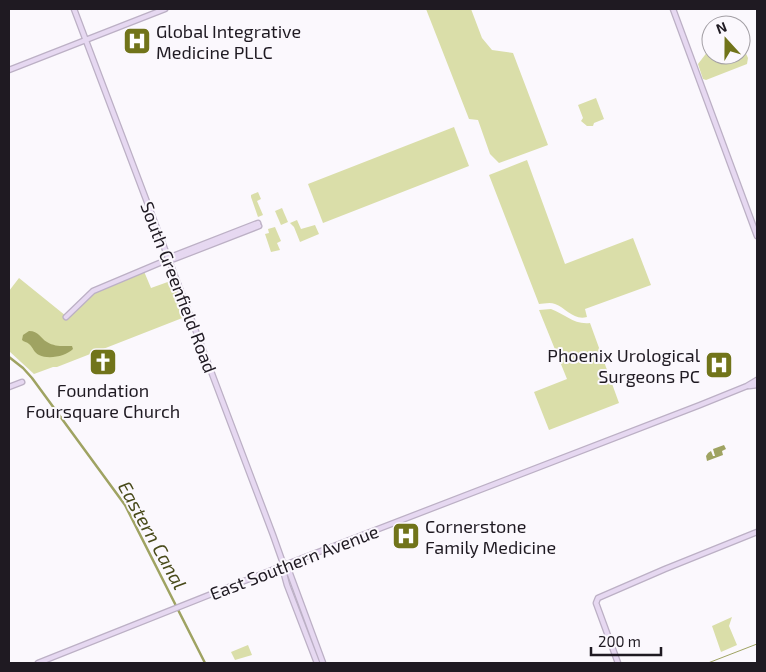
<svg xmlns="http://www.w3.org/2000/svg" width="766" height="672" font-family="'Exo 2',sans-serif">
  <rect width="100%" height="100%" fill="#fbf8fd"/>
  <!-- green -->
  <g fill="#dadea9">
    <path d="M426,9H471L482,38L492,50L513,53L548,145L499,163L490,154L478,120L469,119Z"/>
    <path d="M741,43L748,58L747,64L706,80L703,79L698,64L708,51L711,52V55H741Z"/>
    <path d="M596,98L604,119L594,123L593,126H587L581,121L583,118L578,105Z"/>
    <path d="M454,127L469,166L323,223L308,184Z"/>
    <path d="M527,160L565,264L633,238L651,285L585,309L587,317C574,321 566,308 555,304C550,302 543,304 539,304L489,175Z"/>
    <path d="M258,192L261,199L257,201L263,215L258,217L251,197V195Z"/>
    <path d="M282,208L288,222L281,225L275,211Z"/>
    <path d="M297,220L301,229L315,225L319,234L300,242L294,227L290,223Z"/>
    <path d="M275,227L281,241L277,243L280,250L271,252L265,234L269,233L268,229Z"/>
    <path d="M143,269L151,288L176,279L190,315L57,367H53L34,374L9,351V291L19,278L66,316L86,296Z"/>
    <path d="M551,309C565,314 574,325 590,323L619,403L549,430L534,392L567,379L539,310Z"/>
    <path d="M732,617L729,626L737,645L721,652L712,626Z"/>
    <path d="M248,645L252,655L235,660L231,652Z"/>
  </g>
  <!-- water -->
  <g fill="#9fa362">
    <path d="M29,331C39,331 40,338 47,342C55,347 63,346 72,346L73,349C66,356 49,360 39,355C34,353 33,347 29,344C27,342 24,342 22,340L23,335Z"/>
    <path d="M724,445L726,449L722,451L723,455L707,461L706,456L708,453L711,451L713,456H715L713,449Z"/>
  </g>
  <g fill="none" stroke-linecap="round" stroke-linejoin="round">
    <!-- stream -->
    <path stroke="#9fa362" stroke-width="1" d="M708,663L757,644"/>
    <!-- canal -->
    <path stroke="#9fa362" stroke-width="2.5" d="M9,357L23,368L32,378L125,505L205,663"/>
    <!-- secondary casing -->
    <g stroke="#bcb0c5" stroke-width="7">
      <g id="secondary">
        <path d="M74,9L273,535L284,566V574L287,585L317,663"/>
        <path d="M673,9L757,236"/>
        <path d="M9,70L165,9"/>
        <path d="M169,259H174L259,226"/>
        <path d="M66,317L93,291L169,259L173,256L258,223"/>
        <path d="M749,386L757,385"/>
        <path d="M9,387L22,382"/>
        <path d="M284,566L289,571L323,663"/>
        <path d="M38,663L277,568L700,405L747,386L757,380"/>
        <path d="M618,663L596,603L598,598L665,569L757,532"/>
      </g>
    </g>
    <!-- secondary -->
    <use href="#secondary" stroke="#e6d8f1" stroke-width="4.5"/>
  </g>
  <!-- icons -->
  <defs>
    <g id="hospital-square" transform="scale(1.4375)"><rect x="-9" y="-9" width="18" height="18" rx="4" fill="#71741a" stroke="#fbf8fd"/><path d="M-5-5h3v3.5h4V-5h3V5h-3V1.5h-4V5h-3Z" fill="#fff"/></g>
    <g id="church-square" transform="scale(1.4375)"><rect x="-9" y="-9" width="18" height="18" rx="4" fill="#71741a" stroke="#fbf8fd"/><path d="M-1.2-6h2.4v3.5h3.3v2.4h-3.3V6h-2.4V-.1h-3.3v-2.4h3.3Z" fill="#fff"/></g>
  </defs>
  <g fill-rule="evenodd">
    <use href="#hospital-square" x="137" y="41"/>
    <use href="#church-square" x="103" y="362"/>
    <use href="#hospital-square" x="719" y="365"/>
    <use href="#hospital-square" x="406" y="536"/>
  </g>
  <g text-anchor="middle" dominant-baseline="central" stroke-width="4" stroke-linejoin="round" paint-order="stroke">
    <!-- poi labels -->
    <g font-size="18" fill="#1f1a22" stroke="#fbf8fd" text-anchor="start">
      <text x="156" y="31">Global Integrative<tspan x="156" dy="21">Medicine PLLC</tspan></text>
      <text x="700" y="355" text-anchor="end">Phoenix Urological<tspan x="700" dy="21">Surgeons PC</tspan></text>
      <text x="103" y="390" text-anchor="middle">Foundation<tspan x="103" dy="21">Foursquare Church</tspan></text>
      <text x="425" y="526">Cornerstone<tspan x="425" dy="21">Family Medicine</tspan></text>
    </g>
    <!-- street labels -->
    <g font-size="18" fill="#1f1a22" stroke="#fbf8fd">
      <text transform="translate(179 287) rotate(69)">South Greenfield Road</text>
      <text transform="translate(294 562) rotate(-21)">East Southern Avenue</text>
    </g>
    <!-- water labels -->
    <g font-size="19" font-style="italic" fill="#484a19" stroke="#fbf8fd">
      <text transform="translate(153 535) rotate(61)">Eastern Canal</text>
    </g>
  </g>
  <!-- border -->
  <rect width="766" height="672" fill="none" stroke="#1f1a22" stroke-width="20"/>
  <!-- north arrow -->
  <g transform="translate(726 40) rotate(339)"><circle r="24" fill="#fbf8fd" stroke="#a39fa5"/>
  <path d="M0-4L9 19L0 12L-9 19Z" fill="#71741a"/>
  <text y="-8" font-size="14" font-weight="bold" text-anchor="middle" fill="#1f1a22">N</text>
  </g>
  <!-- scale -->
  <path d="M591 647v8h70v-8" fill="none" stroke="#1f1a22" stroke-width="2.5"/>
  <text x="598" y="647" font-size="15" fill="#1f1a22" stroke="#fbf8fd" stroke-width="4" paint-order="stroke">200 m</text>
</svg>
